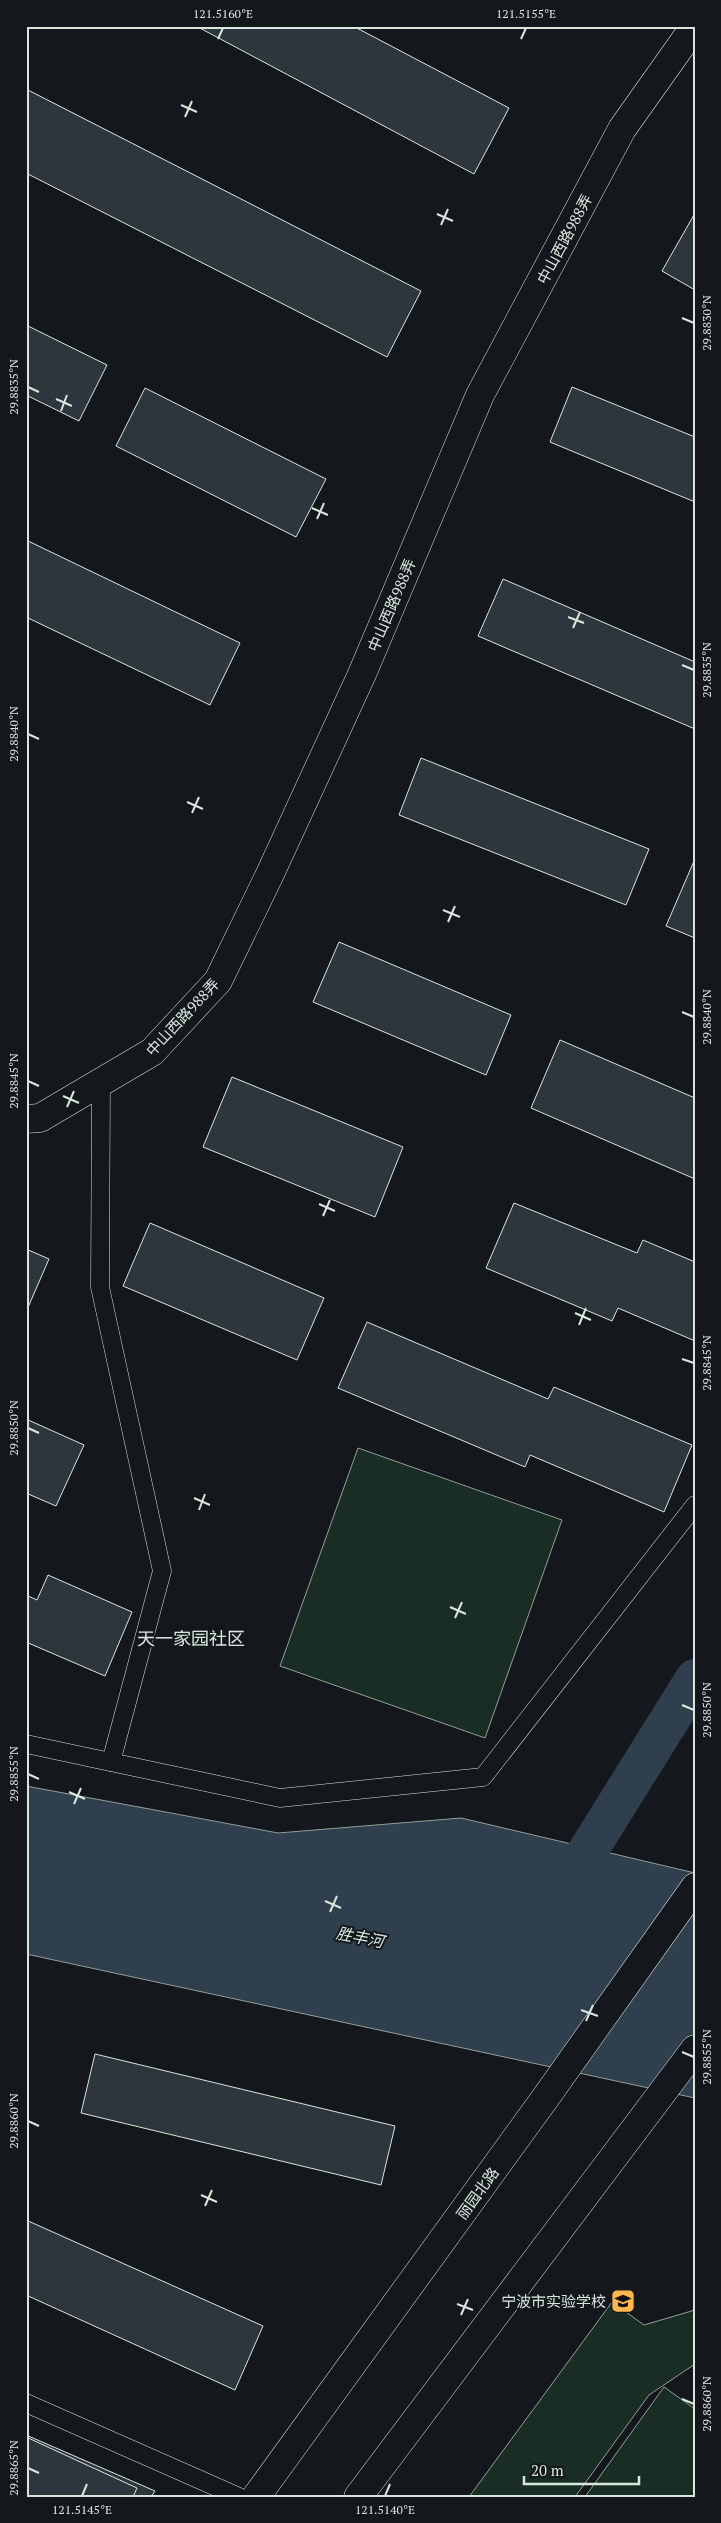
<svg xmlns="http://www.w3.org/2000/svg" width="721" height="2523" font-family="'PT Serif','Noto Sans SC',serif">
  <rect width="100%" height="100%" fill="#14181c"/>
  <!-- green -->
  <g fill="#1a2d24" stroke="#939e99">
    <path d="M358,1448L562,1520L485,1738L280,1666Z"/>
    <path d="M612,2302L644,2325L695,2310V2364L649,2395L575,2497H469Z"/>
    <path d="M664,2387L695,2409V2497H585Z"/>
  </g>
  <!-- water -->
  <path fill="#2f3f4d" stroke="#939e99" d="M26,1786L278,1833L461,1818L695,1873V2098L26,1954Z"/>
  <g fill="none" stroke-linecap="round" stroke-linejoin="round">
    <!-- canal -->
    <path stroke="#2f3f4d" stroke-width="40" d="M561,1894L695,1679"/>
  </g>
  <!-- building -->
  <g fill="#2c363c" stroke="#d8e6dc">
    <path d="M196,26H353L509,108L474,174Z"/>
    <path d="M26,89L421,291L387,357L26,173Z"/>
    <path d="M695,213V290L662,271Z"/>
    <path d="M26,325L107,365L79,421L26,395Z"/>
    <path d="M572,387L695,437V502L550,442Z"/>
    <path d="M145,388L326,479L296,537L116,446Z"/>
    <path d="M26,540L240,643L210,705L26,617Z"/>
    <path d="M503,579L695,662V729L478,636Z"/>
    <path d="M421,758L649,849L626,905L399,815Z"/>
    <path d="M694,861H695V938L666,926Z"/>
    <path d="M339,942L511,1015L486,1075L313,1002Z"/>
    <path d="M560,1040L695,1098V1179L531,1108Z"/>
    <path d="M232,1077L403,1147L375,1217L203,1147Z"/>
    <path d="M514,1203L637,1253L643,1240L695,1262V1341L618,1308L612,1321L486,1268Z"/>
    <path d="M150,1223L324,1298L297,1360L123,1286Z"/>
    <path d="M26,1249L49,1259L26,1312Z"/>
    <path d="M367,1322L548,1399L554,1387L692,1445L664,1512L530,1455L525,1467L338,1388Z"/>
    <path d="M26,1419L84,1445L56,1506L26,1493Z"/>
    <path d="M48,1575L132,1612L105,1676L26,1642V1595L37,1600Z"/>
    <path d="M95,2054L395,2126L381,2185L81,2113Z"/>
    <path d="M26,2220L263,2326L235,2390L26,2295Z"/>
    <path d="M26,2435L155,2491L151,2497H26Z"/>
    <path d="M26,2437L137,2488L133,2497H26Z"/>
  </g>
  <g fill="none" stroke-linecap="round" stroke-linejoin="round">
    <!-- service casing -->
    <g stroke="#d8e6dc" stroke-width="19">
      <g id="service">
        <path d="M101,1083L100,1287L162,1571L111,1762"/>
        <path d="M26,1744L280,1798L483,1777L695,1505"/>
        <path d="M26,2403L239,2497"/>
      </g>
    </g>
    <!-- minor casing -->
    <g stroke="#d8e6dc" stroke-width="29">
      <path id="minor" d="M26,1119L40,1118L152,1052L218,981L270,874L362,674L480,395L622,129L695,26"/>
    </g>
    <!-- secondary casing -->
    <g stroke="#d8e6dc" stroke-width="29">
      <g id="secondary">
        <path d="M256,2497L546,2097L695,1887"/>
        <path d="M358,2497L695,2049"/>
      </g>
    </g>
    <!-- service -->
    <use href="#service" stroke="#14181c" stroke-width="18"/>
    <!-- minor -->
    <use href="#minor" stroke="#14181c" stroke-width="28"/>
    <!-- secondary -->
    <use href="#secondary" stroke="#14181c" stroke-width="28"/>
  </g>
  <!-- ticks -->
  <path fill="none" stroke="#d8e6dc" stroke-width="2" d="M218,39L223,28M521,39L526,28M181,105L197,112M185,117L192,101M437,214L453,221M441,225L448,209M682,318L694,323M28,387L39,392M56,399L72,406M61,411L67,395M312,508L328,515M317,519L324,503M568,617L584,623M573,628L580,612M682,665L694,670M28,734L39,739M187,802L203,809M192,813L199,797M443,910L460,917M448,922L455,906M682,1012L694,1017M28,1081L39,1086M63,1096L79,1103M67,1107L74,1091M319,1204L335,1211M323,1216L330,1200M575,1313L591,1320M579,1325L586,1308M682,1359L694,1363M28,1428L39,1433M194,1498L210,1505M199,1510L205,1494M450,1607L466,1614M455,1618L462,1602M682,1705L694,1710M28,1774L39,1779M69,1792L85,1799M74,1804L81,1788M325,1901L341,1908M330,1912L337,1896M581,2010L598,2016M586,2021L593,2005M682,2052L694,2057M28,2121L39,2126M201,2195L217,2202M205,2206L212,2190M457,2304L473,2310M461,2315L468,2299M682,2399L694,2404M28,2468L39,2473M82,2496L87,2484M385,2496L390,2484"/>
  <!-- icons -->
  <defs>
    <g id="school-square" transform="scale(1.25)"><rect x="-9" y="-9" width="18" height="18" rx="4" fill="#ffb74d" stroke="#14181c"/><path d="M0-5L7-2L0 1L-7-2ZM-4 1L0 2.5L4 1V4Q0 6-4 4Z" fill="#111"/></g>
  </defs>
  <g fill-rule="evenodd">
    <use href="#school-square" x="623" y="2301"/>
  </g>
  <g text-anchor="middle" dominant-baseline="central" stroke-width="4" stroke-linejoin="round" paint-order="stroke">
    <!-- street labels -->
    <g font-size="15" fill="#d8e6dc" stroke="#14181c">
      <text transform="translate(564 239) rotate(-62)">中山西路988弄</text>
      <text transform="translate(391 605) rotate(-67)">中山西路988弄</text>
      <text transform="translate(182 1017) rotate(-47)">中山西路988弄</text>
      <text transform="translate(477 2193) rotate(-54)">丽园北路</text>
    </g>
    <!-- poi labels -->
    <g font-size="15" fill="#d8e6dc" stroke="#14181c" text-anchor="end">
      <text x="606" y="2301">宁波市实验学校</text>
    </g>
    <!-- water labels -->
    <g font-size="16" font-style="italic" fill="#d8e6dc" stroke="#14181c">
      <text transform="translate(360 1937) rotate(11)">胜丰河</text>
    </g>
    <!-- quarter labels -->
    <g font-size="18" fill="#d8e6dc" stroke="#14181c">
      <text x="191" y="1638">天一家园社区</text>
    </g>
  </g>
  <!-- border -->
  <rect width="721" height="2523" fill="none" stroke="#14181c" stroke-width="55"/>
  <!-- scale -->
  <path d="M524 2476v8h115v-8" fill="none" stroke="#d8e6dc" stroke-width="2.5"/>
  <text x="531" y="2476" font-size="15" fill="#d8e6dc" stroke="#14181c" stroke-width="4" paint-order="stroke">20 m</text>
  <rect x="28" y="28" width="666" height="2468" fill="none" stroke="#d8e6dc" stroke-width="2"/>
  <g font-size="12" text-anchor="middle" fill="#d8e6dc">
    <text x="223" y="18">121.5160°E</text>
    <text x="526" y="18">121.5155°E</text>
    <text transform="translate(707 323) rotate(-90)" y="4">29.8830°N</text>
    <text transform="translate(14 387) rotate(-90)" y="4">29.8835°N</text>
    <text transform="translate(707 670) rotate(-90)" y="4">29.8835°N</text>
    <text transform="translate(14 734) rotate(-90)" y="4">29.8840°N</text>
    <text transform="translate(707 1017) rotate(-90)" y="4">29.8840°N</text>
    <text transform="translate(14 1081) rotate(-90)" y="4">29.8845°N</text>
    <text transform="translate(707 1363) rotate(-90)" y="4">29.8845°N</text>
    <text transform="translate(14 1428) rotate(-90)" y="4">29.8850°N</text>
    <text transform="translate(707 1710) rotate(-90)" y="4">29.8850°N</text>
    <text transform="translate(14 1774) rotate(-90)" y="4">29.8855°N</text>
    <text transform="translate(707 2057) rotate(-90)" y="4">29.8855°N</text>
    <text transform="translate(14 2121) rotate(-90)" y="4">29.8860°N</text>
    <text transform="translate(707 2404) rotate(-90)" y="4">29.8860°N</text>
    <text transform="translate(14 2468) rotate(-90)" y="4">29.8865°N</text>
    <text x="82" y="2514">121.5145°E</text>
    <text x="385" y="2514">121.5140°E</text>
  </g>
</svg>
